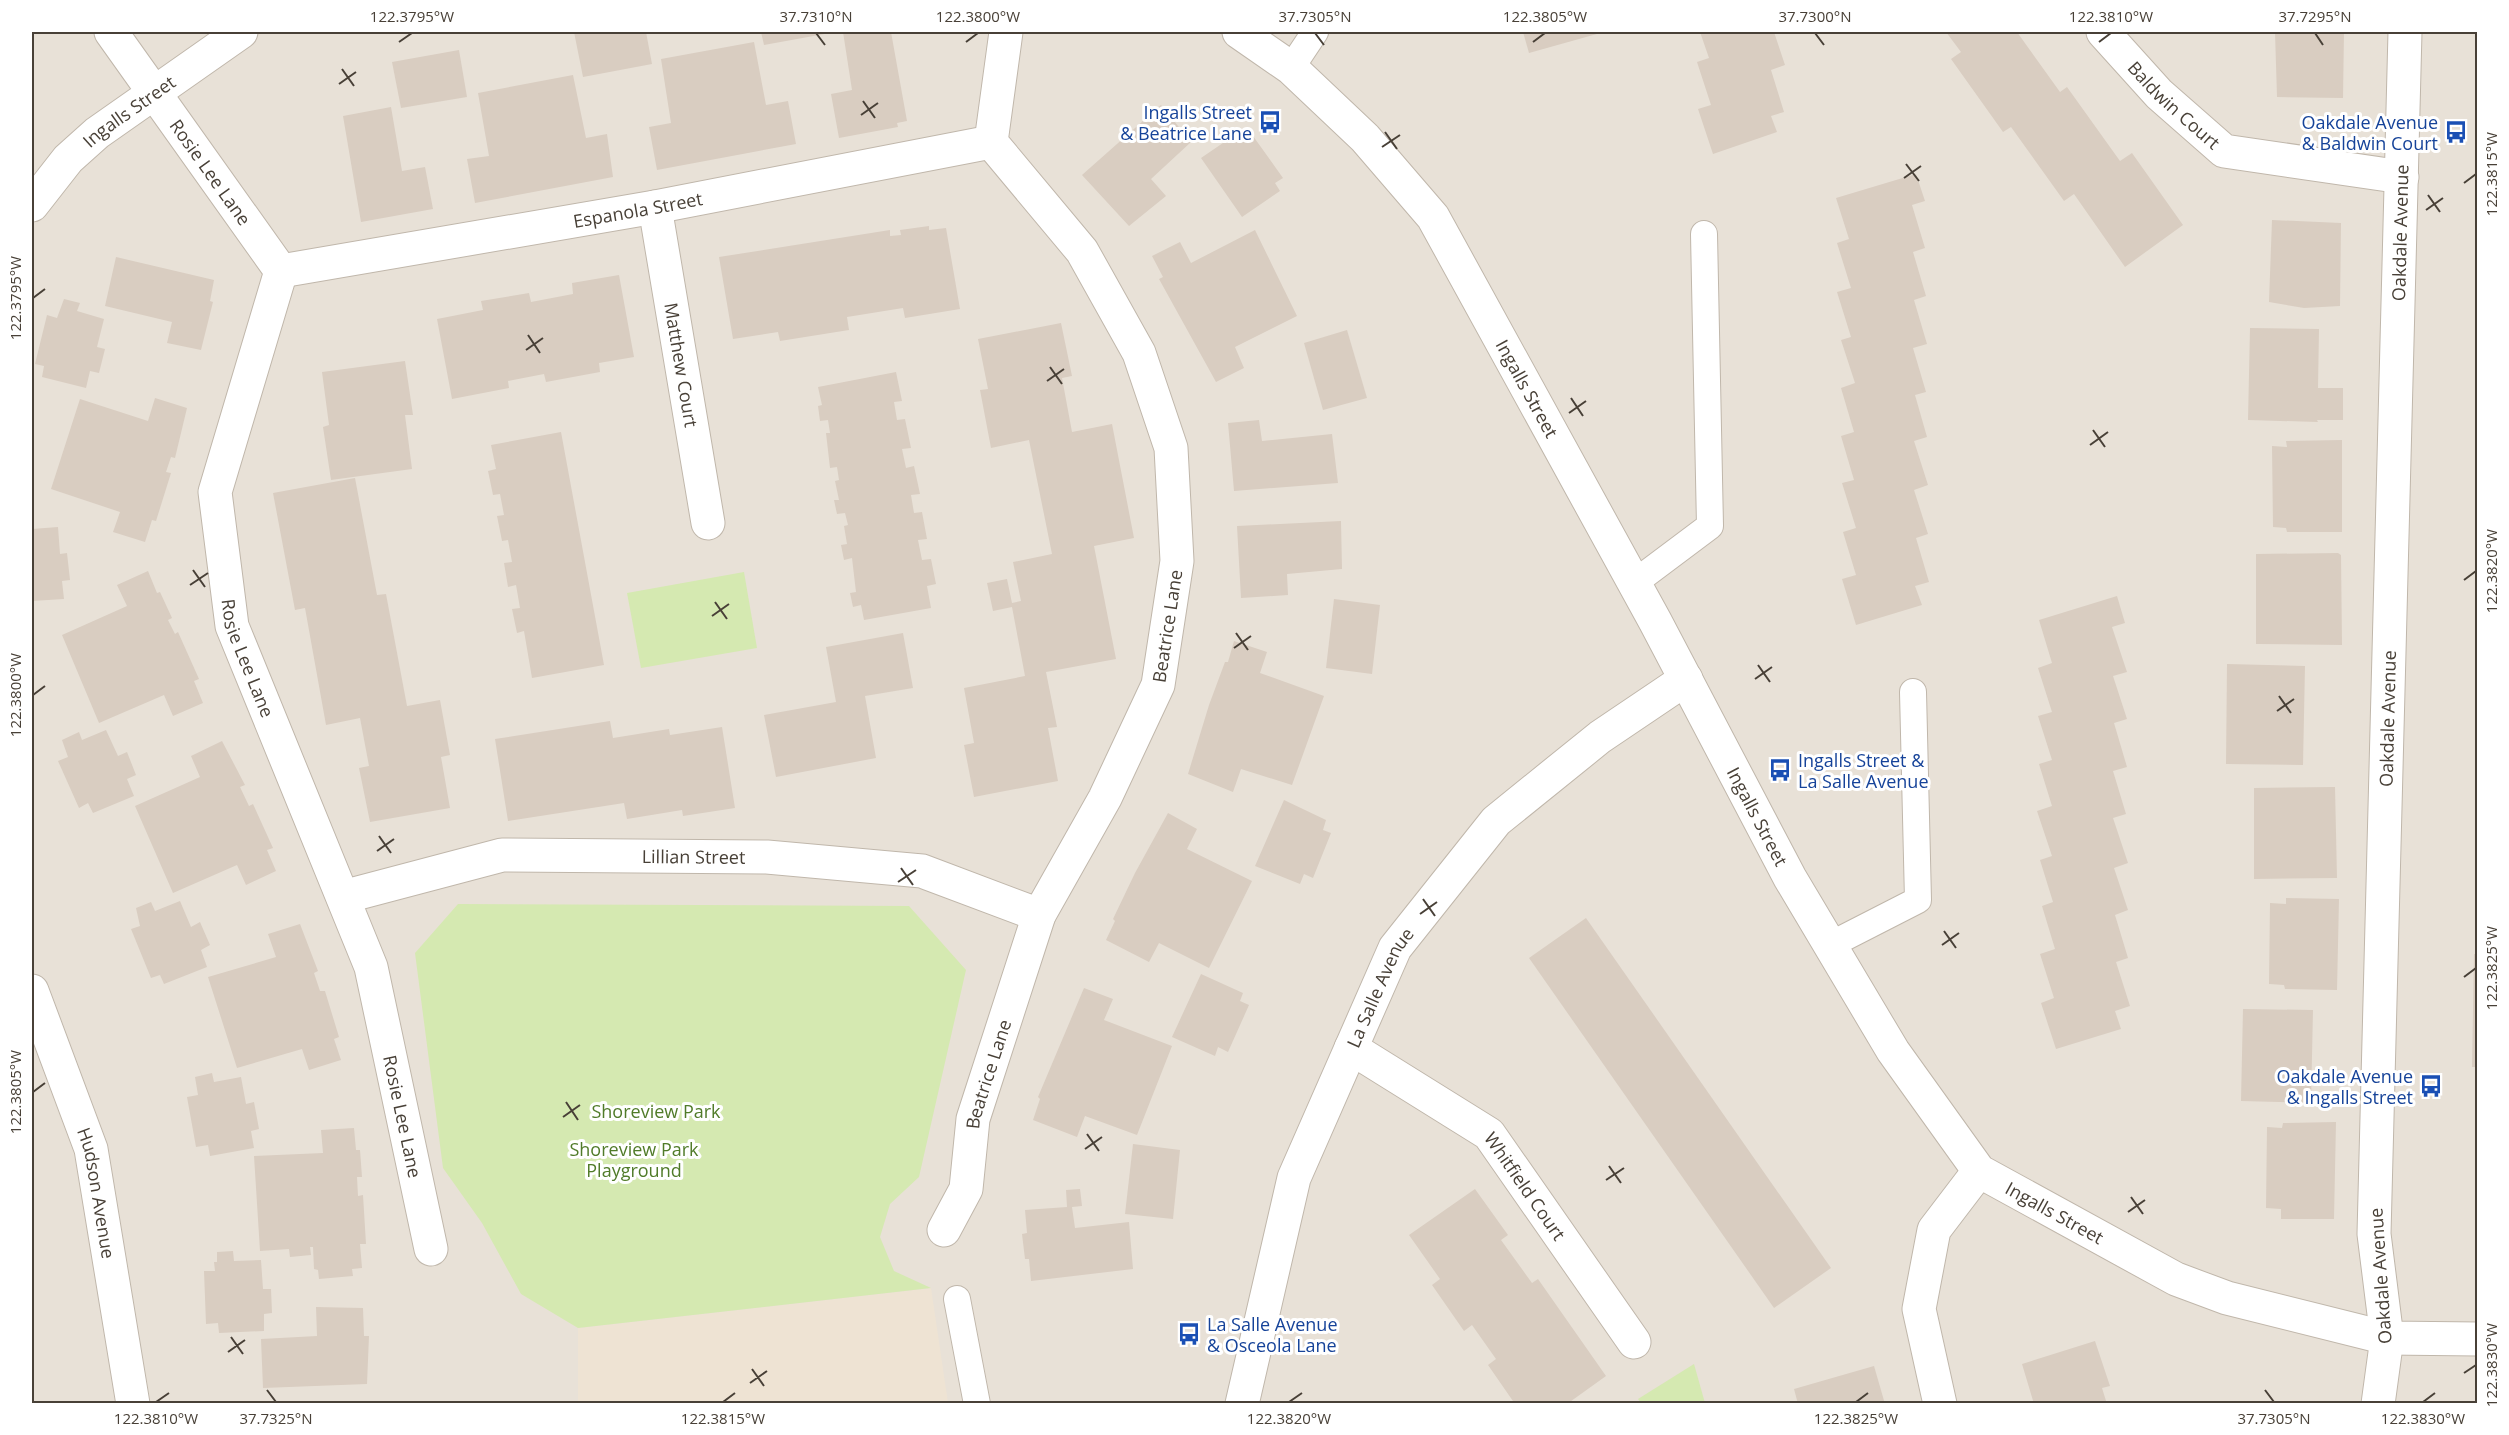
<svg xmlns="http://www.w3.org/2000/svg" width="2509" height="1435" font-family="'Open Sans',sans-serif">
  <rect width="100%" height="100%" fill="#f4f0e9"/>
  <!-- residential -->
  <rect fill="#e8e1d7" x="32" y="32" width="2445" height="1371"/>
  <!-- education -->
  <path fill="#eee3d3" d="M931,1288L948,1403H578V1328Z"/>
  <!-- green -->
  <g fill="#d5e9b1">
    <path d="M744,572L757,648L641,668L627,593Z"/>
    <path d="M458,904L909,906L966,970L919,1177L890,1204L880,1237L894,1271L931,1288L578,1328L521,1294L482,1223L443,1168L415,953Z"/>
    <path d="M1694,1364L1705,1403H1641L1638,1399Z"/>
  </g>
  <!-- building -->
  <g fill="#d9cdc1">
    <path d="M574,32H646L652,64L583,77Z"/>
    <path d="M761,32H830V33L764,45Z"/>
    <path d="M843,32H891L907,121L897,123L898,127L839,138L831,94L852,90Z"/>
    <path d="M1523,32H1604L1529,53Z"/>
    <path d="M1700,32H1774L1785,65L1771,70L1784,112L1771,116L1777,132L1713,154L1698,109L1711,105L1697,62L1709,58Z"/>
    <path d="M1946,32H2017L2060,92L2067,87L2120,161L2132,153L2183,225L2125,267L2074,194L2064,201L2011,127L2003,132L1951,59L1961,52Z"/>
    <path d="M2275,32H2344L2343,98L2277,97Z"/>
    <path d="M754,42L766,105L788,101L796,144L657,170L649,127L671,123L661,59Z"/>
    <path d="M459,50L467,97L401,108L392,62Z"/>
    <path d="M573,75L586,138L607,134L613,177L475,203L467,159L489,156L478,93Z"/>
    <path d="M1161,105L1191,142L1151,179L1166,196L1129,226L1082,175Z"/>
    <path d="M391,107L402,171L425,167L433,209L361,222L343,116Z"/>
    <path d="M1239,132L1245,141L1253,136L1283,178L1275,183L1280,191L1242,217L1201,158Z"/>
    <path d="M1916,174L1925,201L1912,205L1925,248L1913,252L1926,296L1914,300L1927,344L1913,348L1926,392L1915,395L1927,437L1914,441L1928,485L1914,490L1928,534L1916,538L1929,582L1915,586L1922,605L1856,625L1842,579L1856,575L1843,532L1856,528L1842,483L1854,480L1841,436L1854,432L1841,388L1855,383L1841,340L1851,337L1837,292L1851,288L1837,243L1849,239L1836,198Z"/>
    <path d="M2272,220L2341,223L2340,306L2304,308L2269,302Z"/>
    <path d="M929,226V230L946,228L960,309L905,318L903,308L847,317L849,330L780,341L778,332L733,339L719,257L890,230V236L901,235L900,230Z"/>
    <path d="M1255,230L1297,316L1235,347L1244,368L1216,382L1159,279L1163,277L1152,256L1180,242L1191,263Z"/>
    <path d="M116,257L214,280L210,301L213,302L201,350L167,343L172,322L105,306Z"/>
    <path d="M619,275L634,357L599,363L600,372L546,382L544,374L508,381L509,388L452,399L437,319L483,310L481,301L529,293L531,302L573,294L572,283Z"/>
    <path d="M64,299L80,303L77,311L104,319L97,347L105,349L99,373L90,371L86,388L42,377L44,366L35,364L47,315L57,318Z"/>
    <path d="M1061,323L1072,376L1062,378L1072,432L1112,424L1134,538L1094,546L1116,659L1046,672L1057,727L1048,728L1058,781L974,797L964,745L974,743L964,688L1025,676L1012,607L993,611L987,583L1007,579L1012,603L1021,601L1013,562L1052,554L1029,440L991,448L980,390L988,389L978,339Z"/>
    <path d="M2250,328L2319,329L2318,388H2343V420H2317L2318,422L2248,420Z"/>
    <path d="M1347,330L1367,398L1323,410L1304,343Z"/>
    <path d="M405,361L413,415H405L412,469L331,480L323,427L329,425L322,372Z"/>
    <path d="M896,372L902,401L894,402L897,420L905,419L911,448L902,449L906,468L914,466L920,494L911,495L914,513L922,512L927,539L918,540L922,560L931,559L936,584L927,586L931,608L864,620L861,605L853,607L850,593L856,592L852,558L844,560L841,545L847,544L844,526L848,525L845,513L837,514L834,500H839L835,481L839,480L837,467L830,468L826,433H830L828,420L820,421L818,406L822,405L818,387Z"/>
    <path d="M155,398L187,408L175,458L171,457L166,472L171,473L156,521L152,520L145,542L113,532L120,512L51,489L80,399L148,421Z"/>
    <path d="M1259,420L1262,441L1332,434L1338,483L1234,491L1228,423Z"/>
    <path d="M561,432L604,665L532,678L524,631L517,633L512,609L520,608L516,585L508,587L504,563L512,562L508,540L502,541L497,516L504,515L500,494L493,495L488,471L496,469L491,445Z"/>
    <path d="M2342,440V532H2287L2286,528L2273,527L2272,446L2287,447L2286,441Z"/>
    <path d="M355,478L377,595L386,594L407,706L440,700L450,755L441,757L450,808L370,822L359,768L369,766L360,718L326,725L305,608L295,610L273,493Z"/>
    <path d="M1341,521L1342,569L1287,574L1288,595L1241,598L1237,526Z"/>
    <path d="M58,527L60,554L67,553L70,580L62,581L64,599L32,601V529Z"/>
    <path d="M2338,553L2341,555L2342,645L2256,644V554Z"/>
    <path d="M148,571L157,593L160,592L172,618L168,620L175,634L178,632L199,679L194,681L203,703L173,716L164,695L99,723L62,635L127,606L117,585Z"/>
    <path d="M2117,596L2125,623L2112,627L2127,672L2113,676L2127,719L2114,723L2127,767L2113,771L2126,814L2113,818L2128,863L2114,868L2128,910L2115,915L2128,958L2116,962L2130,1006L2115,1011L2121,1029L2056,1049L2041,1003L2054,998L2040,954L2055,949L2042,906L2053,902L2040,860L2052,856L2037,811L2052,806L2039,764L2052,760L2038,716L2052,712L2038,668L2052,663L2039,620Z"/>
    <path d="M1334,599L1380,605L1372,674L1326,668Z"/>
    <path d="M903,633L913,688L865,696L876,758L776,777L764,715L836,702L826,647Z"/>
    <path d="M1234,641L1267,652L1260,673L1324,696L1292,785L1241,769L1233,792L1188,774L1209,705L1225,662H1228Z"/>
    <path d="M2227,664L2305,666L2303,765L2226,764Z"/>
    <path d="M610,721L613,738L669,729L670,735L722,727L735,808L683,816L682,810L627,819L624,803L508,821L495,739Z"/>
    <path d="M106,730L118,756L127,752L136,775L127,779L134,796L93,813L88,803L79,808L58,761L68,757L62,740L79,732L82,740Z"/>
    <path d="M222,741L245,785L240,787L249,806L253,804L273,848L267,850L276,871L246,885L237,865L173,893L135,806L200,777L191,756Z"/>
    <path d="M2335,787L2337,878L2254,879V788Z"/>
    <path d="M1284,800L1326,820L1323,830L1331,833L1313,878L1304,874L1300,884L1255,866Z"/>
    <path d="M1168,813L1197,829L1187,849L1252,881L1209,968L1159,943L1149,962L1106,940L1115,921L1113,919L1135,873Z"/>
    <path d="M2286,898L2339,899L2337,990L2285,989L2284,985L2269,984L2270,903L2286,904Z"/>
    <path d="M180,901L191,927L200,922L210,945L201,950L207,967L164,984L160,975L151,978L131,929L140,926L136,908L151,902L155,911Z"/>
    <path d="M1586,918L1831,1268L1774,1308L1529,958Z"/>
    <path d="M300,924L318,971L314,973L320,991H325L339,1037L334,1039L341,1060L309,1070L302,1049L237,1068L208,977L276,957L268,934Z"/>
    <path d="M2474,954H2478V1067H2472Z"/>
    <path d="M1201,974L1243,993L1240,1001L1249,1005L1228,1052L1218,1047L1215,1056L1172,1037Z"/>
    <path d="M1084,988L1113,999L1104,1020L1172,1046L1137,1135L1085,1116L1077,1137L1033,1120L1040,1099L1038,1097Z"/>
    <path d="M2243,1009L2313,1010L2311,1103L2241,1101Z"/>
    <path d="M212,1073L214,1082L241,1077L246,1104L254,1102L259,1129L251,1131L254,1148L210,1156L208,1145L196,1147L187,1097L198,1095L195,1077Z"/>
    <path d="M2336,1122L2334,1219H2281V1209L2266,1208L2267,1127L2282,1128L2283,1123Z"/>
    <path d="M354,1128L356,1150H360L362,1177H357L358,1196L363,1195L366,1244H360L362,1268L352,1269L353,1276L319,1279L318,1270L314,1269L313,1247H310L311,1255L290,1257L289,1249L260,1251L254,1156L323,1153L321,1130Z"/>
    <path d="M1133,1144L1180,1150L1173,1219L1125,1214Z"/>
    <path d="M1080,1189L1082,1206L1072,1207L1075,1228L1129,1222L1133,1269L1031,1281L1029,1259H1025L1022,1234L1027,1233L1025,1210L1067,1207L1066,1190Z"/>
    <path d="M1475,1189L1508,1235L1501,1240L1532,1283L1538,1279L1606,1376L1567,1404H1515L1488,1365L1496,1359L1472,1325L1464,1331L1432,1285L1440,1279L1409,1235Z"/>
    <path d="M233,1251L234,1261L261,1260L263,1289H271L272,1313L264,1314V1331L219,1333L218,1323L206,1324L204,1271H215L214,1262H217V1252Z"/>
    <path d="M316,1307L363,1308L364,1336H369L367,1384L263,1388L261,1339L317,1336Z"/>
    <path d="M2095,1341L2110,1386L2102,1388L2107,1404H2034L2022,1364Z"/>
    <path d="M1874,1366L1885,1404H1798L1794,1389Z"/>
  </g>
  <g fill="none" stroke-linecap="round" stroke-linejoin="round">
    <!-- service casing -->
    <g stroke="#c0b7ab" stroke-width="28">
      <g id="service">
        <path d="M1291,68L1315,32"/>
        <path d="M1634,583L1710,526L1704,234"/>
        <path d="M1830,945L1918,900L1913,692"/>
        <path d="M957,1299L977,1404"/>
      </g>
    </g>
    <!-- minor casing -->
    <g stroke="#c0b7ab" stroke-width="35">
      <g id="minor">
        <path id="s1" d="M111,32L281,271L215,492L232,626L371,967L431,1249"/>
        <path id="s2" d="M1239,32L1291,68L1365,138L1433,217L1655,621L1790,878L1893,1051L1979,1171L2176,1279L2227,1298L2387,1338L2478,1339"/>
        <path id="s3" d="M2103,32L2159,94L2224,151L2402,177"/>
        <path id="s4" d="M32,205L68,159L97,133L241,32"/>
        <path id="s5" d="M655,207L708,523"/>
        <path id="s6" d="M281,271L655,207L991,142"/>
        <path id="s7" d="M343,897L502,855L767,857L922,871L1039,915"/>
        <path id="s8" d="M32,991L91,1149L133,1404"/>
        <path id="s9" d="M1351,1048L1489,1134L1634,1342"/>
        <path id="s10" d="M944,1230L966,1189L973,1119L1039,915L1105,798L1158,685L1177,561L1171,448L1139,353L1082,251L991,142L1006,32"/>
        <path id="s11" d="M1242,1404L1294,1178L1395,948L1496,821L1600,737L1686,679"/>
        <path d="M1940,1404L1919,1309L1934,1230L1979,1171"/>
        <path id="s12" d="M2378,1404L2387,1338L2374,1234L2405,32"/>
      </g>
    </g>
    <!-- service -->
    <use href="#service" stroke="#fff" stroke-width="26"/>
    <!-- minor -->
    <use href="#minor" stroke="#fff" stroke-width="33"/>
  </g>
  <!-- ticks -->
  <path fill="none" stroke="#484037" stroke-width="2" d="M816,33L825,45M1315,33L1324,45M1815,33L1824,45M2315,33L2323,45M399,42L412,33M966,42L978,33M1533,42L1545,33M2099,42L2111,33M342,69L354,86M339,84L356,72M863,101L875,118M861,115L878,103M1385,132L1397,149M1382,147L1400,135M1906,164L1919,181M1904,178L1921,166M2464,183L2476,174M2428,195L2440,212M2426,210L2443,198M33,298L45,289M528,335L540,353M526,350L543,338M1050,367L1062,384M1047,381L1064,369M1571,398L1583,416M1569,413L1586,401M2093,430L2105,447M2090,445L2108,432M193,570L205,587M2464,580L2476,571M190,585L208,573M715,602L727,619M712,616L729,604M1236,633L1248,650M1234,648L1251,636M1758,665L1770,682M1755,679L1772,667M33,695L45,686M2279,696L2291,713M2277,711L2294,699M379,836L391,853M377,851L394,839M901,868L913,885M898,882L916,870M1423,899L1435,916M1420,914L1437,902M1944,931L1956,948M1942,945L1959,933M2464,977L2476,968M33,1092L45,1083M566,1102L578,1120M563,1117L580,1105M1087,1134L1099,1151M1085,1149L1102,1137M1609,1166L1621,1183M1606,1180L1624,1168M2131,1197L2143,1214M2128,1212L2145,1200M231,1337L243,1354M228,1352L245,1340M752,1369L764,1386M2464,1373L2476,1365M750,1383L767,1371M267,1390L276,1402M2265,1390L2274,1402M156,1402L169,1393M723,1402L735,1393M1289,1402L1302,1393M1856,1402L1868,1393M2423,1402L2435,1393"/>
  <!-- icons -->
  <defs>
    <g id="bus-bare" transform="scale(1.8)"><path d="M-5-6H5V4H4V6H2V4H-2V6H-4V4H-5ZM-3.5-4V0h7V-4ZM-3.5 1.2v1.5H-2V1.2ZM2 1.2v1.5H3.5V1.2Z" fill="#1a4fb4" stroke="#fff" stroke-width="2.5" paint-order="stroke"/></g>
  </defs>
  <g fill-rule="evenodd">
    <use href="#bus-bare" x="1270" y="122"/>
    <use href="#bus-bare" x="2456" y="132"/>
    <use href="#bus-bare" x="1780" y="770"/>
    <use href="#bus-bare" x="2431" y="1086"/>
    <use href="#bus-bare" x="1189" y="1334"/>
  </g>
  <g text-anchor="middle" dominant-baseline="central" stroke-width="6" stroke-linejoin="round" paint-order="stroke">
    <!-- street labels -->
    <g font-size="18" fill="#484037" stroke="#fff">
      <text stroke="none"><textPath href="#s3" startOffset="102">Baldwin Court</textPath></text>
      <text stroke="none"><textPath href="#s4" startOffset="136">Ingalls Street</textPath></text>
      <text stroke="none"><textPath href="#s1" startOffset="172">Rosie Lee Lane</textPath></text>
      <text stroke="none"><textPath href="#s6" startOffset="362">Espanola Street</textPath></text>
      <text stroke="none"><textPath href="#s12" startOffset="1173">Oakdale Avenue</textPath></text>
      <text stroke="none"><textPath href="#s5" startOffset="160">Matthew Court</textPath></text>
      <text stroke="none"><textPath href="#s2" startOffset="465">Ingalls Street</textPath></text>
      <text stroke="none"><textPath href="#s10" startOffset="650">Beatrice Lane</textPath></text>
      <text stroke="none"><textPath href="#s1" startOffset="694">Rosie Lee Lane</textPath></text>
      <text stroke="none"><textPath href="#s12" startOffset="687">Oakdale Avenue</textPath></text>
      <text stroke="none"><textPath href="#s2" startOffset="951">Ingalls Street</textPath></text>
      <text stroke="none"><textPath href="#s7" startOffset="356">Lillian Street</textPath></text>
      <text stroke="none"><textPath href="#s11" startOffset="441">La Salle Avenue</textPath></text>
      <text stroke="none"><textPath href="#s10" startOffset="164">Beatrice Lane</textPath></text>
      <text stroke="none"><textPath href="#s1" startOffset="1180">Rosie Lee Lane</textPath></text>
      <text stroke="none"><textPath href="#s9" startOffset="226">Whitfield Court</textPath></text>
      <text stroke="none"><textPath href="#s8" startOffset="213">Hudson Avenue</textPath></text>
      <text stroke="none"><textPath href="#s2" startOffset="1456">Ingalls Street</textPath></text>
      <text transform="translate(2380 1276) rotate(-94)">Oakdale Avenue</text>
    </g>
    <!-- transit labels -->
    <g font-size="18" fill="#164399" stroke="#fff" text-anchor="end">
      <text x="1252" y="112">Ingalls Street<tspan x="1252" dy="21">&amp; Beatrice Lane</tspan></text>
      <text x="2438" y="122">Oakdale Avenue<tspan x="2438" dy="21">&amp; Baldwin Court</tspan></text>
      <text x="1798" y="760" text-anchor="start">Ingalls Street &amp;<tspan x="1798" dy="21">La Salle Avenue</tspan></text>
      <text x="2413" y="1076">Oakdale Avenue<tspan x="2413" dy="21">&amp; Ingalls Street</tspan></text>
      <text x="1207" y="1324" text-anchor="start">La Salle Avenue<tspan x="1207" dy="21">&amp; Osceola Lane</tspan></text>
    </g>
    <!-- park labels -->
    <g font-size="18" fill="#507b29" stroke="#fff">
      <text x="656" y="1111">Shoreview Park</text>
      <text x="634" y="1149">Shoreview Park<tspan x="634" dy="21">Playground</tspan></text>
    </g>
  </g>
  <!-- border -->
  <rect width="2509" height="1435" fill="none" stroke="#ffffff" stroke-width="66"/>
  <rect x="33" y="33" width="2443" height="1369" fill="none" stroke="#484037" stroke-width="2"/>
  <g font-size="15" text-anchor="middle" fill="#484037">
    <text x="412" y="22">122.3795°W</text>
    <text x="816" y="22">37.7310°N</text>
    <text x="978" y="22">122.3800°W</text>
    <text x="1315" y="22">37.7305°N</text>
    <text x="1545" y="22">122.3805°W</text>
    <text x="1815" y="22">37.7300°N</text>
    <text x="2111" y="22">122.3810°W</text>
    <text x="2315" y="22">37.7295°N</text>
    <text transform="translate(2492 174) rotate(-90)" y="5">122.3815°W</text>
    <text transform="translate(16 298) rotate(-90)" y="5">122.3795°W</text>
    <text transform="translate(2492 571) rotate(-90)" y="5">122.3820°W</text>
    <text transform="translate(16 695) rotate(-90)" y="5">122.3800°W</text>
    <text transform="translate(2492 968) rotate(-90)" y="5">122.3825°W</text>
    <text transform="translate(16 1092) rotate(-90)" y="5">122.3805°W</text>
    <text transform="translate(2492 1365) rotate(-90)" y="5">122.3830°W</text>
    <text x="156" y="1424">122.3810°W</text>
    <text x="276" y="1424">37.7325°N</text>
    <text x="723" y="1424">122.3815°W</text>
    <text x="1289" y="1424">122.3820°W</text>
    <text x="1856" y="1424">122.3825°W</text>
    <text x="2274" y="1424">37.7305°N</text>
    <text x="2423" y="1424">122.3830°W</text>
  </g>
</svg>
